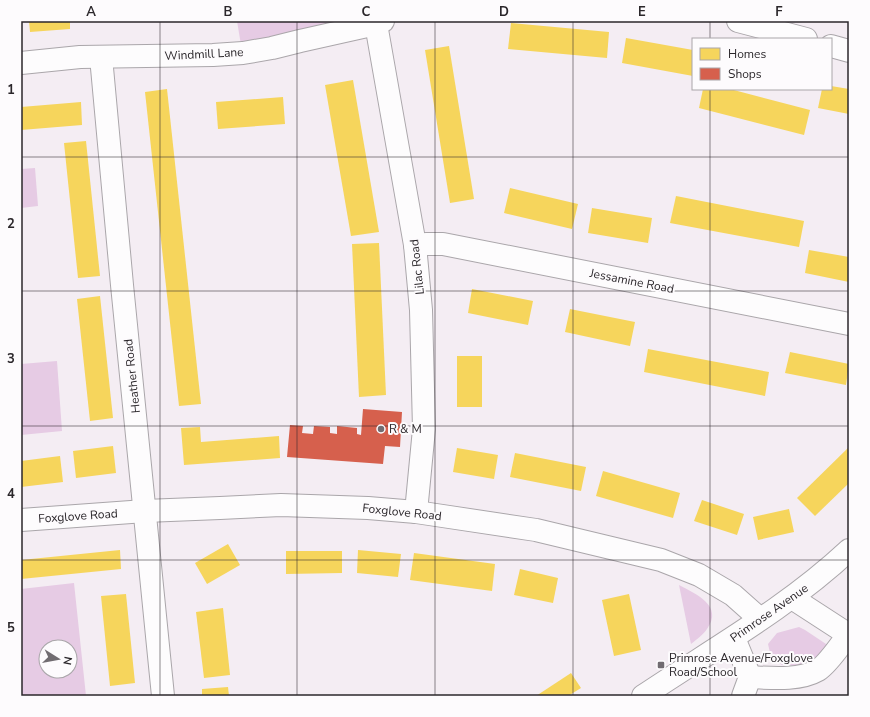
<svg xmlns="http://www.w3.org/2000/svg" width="870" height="717" font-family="'Nunito Sans',sans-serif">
  <rect width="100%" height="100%" fill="#f4edf3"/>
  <!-- green -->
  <g fill="#e6cbe4" fill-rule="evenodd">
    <path d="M237,21H340L241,45Z"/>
    <path d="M35,168L38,206L21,208V169Z"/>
    <path d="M57,361L62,431L21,435V364Z"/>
    <path d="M74,583L86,696H21V589ZM46,647H70V671H46Z"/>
    <path d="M679,585C696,594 724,606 707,629C703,635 696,640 691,644Z"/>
    <path d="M799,627L805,630L826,644L825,652L820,659L803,666L782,665L771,657L768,644L777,633Z"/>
  </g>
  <!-- homes -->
  <g fill="#f6d55c">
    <path d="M29,21H70V29L30,32Z"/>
    <path d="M511,23L609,32L607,58L508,49Z"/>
    <path d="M626,38L693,50V76L622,63Z"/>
    <path d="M449,46L474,199L450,203L425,50Z"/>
    <path d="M353,80L379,232L351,236L325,85Z"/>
    <path d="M831,86L849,89V114L818,108L822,89H831Z"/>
    <path d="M167,89L201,404L179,406L145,92Z"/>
    <path d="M703,89H730L810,110L804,135L699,108Z"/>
    <path d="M283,97L285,124L218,129L216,102Z"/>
    <path d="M81,102L82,125L21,130V107Z"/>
    <path d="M86,141L100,276L78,278L64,143Z"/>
    <path d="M510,188L578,204L572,229L504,213Z"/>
    <path d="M676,196L804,221L799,247L670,223Z"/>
    <path d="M592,208L652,218L648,243L588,233Z"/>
    <path d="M379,243L386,395L359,397L352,244Z"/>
    <path d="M809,250L849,257V282L805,273Z"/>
    <path d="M472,289L533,301L528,325L468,313Z"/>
    <path d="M100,296L113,418L90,421L77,299Z"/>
    <path d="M570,309L635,322L630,346L565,332Z"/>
    <path d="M648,349L769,372L765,396L644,372Z"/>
    <path d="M790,352L849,364L846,385L785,373Z"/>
    <rect x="457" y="356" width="25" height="51"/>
    <path d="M200,427L201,442L279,436L280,458L184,465L181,428Z"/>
    <path d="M113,446L116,473L76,478L73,451Z"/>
    <path d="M849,447V483L815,516L797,498Z"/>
    <path d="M457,448L498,455L494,479L453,472Z"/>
    <path d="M515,453L586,467L581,491L510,477Z"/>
    <path d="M60,456L63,482L21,487V461Z"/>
    <path d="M603,471L680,493L673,518L596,496Z"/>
    <path d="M702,500L744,514L737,535L694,521Z"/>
    <path d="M789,509L794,532L758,540L753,517Z"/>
    <path d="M228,544L240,565L207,584L195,563Z"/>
    <path d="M120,550L121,569L21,579V560Z"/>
    <path d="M358,550L401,554L398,577L357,573Z"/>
    <path d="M286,551H342V573L286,574Z"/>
    <path d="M414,553L495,564L492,591L410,580Z"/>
    <path d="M520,569L558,578L553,603L514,595Z"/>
    <path d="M126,594L135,683L110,686L101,596Z"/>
    <path d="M629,594L641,650L614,656L602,600Z"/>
    <path d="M223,608L230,675L204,678L196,612Z"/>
    <path d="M571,673L581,688L568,696H536Z"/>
    <path d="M228,687L229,696H202V689Z"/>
  </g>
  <!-- shops -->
  <path fill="#d6604d" d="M363,409L402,412L400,447L385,446L383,464L287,457L290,425L303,426L302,433L313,434L314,426L330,427V433L337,434V426L357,428V434L361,435Z"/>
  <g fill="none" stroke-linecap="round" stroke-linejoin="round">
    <!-- minor casing -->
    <g stroke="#aaa6aa" stroke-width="24">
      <g id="minor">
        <path d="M738,21L806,39"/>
        <path d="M376,24L415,245L421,310L424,429L416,512"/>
        <path d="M831,46L849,51"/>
        <path d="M101,57L122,285L163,696"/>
        <path d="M21,63L80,57L213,55L243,53L272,48L300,41L376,24L383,21"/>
        <path d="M415,245L427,244H443L849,324"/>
        <path d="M21,520L145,511L220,508L281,505L368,508L416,512L536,530L661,560L699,575L733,595L760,619"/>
        <path d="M792,598L849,635"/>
        <path d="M734,638L750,677L743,696"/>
        <path d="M750,677C771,678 799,681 818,670C828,664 841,644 848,635"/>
        <path d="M643,696C713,649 787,608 849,550"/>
      </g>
    </g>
    <!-- minor -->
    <use href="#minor" stroke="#fdfcfd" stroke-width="22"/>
  </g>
  <!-- grid -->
  <path fill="none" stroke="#2b272b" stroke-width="1" stroke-opacity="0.55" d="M160,21V696M297,21V696M435,21V696M573,21V696M710,21V39M710,89V696M21,157H849M21,291H849M21,426H849M21,560H849"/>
  <!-- markers -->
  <g fill="#716c71" stroke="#fdfbfd" stroke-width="1.5">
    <circle cx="381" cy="429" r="4"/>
    <rect x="657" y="661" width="8" height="8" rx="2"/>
  </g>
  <g text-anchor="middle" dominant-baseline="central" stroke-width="4" stroke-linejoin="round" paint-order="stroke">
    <!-- street labels -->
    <g font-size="12" fill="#2b272b" stroke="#fdfbfd">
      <text transform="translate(204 54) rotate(-3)">Windmill Lane</text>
      <text transform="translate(417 267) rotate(-96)">Lilac Road</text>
      <text transform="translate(632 281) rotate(11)">Jessamine Road</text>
      <text transform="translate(132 376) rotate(-96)">Heather Road</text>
      <text transform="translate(402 512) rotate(6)">Foxglove Road</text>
      <text transform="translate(78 516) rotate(-4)">Foxglove Road</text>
      <text transform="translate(769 613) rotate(-35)">Primrose Avenue</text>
    </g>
    <!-- poi labels -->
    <g font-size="12" fill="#2b272b" stroke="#fdfbfd" text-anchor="start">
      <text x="389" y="429">R &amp; M</text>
      <text x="669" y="658">Primrose Avenue/Foxglove<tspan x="669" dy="14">Road/School</tspan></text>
    </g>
  </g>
  <!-- border -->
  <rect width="870" height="717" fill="none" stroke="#fdfbfd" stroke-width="44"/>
  <!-- legend -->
  <rect x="692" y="38" width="140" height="52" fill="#fdfbfd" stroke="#a9a6a9"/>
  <rect x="700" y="48" width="20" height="12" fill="#f6d55c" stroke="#a9a6a9"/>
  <text x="728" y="58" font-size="12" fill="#2b272b">Homes</text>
  <rect x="700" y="68" width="20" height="12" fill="#d6604d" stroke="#a9a6a9"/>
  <text x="728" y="78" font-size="12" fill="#2b272b">Shops</text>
  <!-- north arrow -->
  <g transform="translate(58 659) rotate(101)"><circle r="19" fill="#fdfbfd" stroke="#a9a6a9"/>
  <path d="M0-3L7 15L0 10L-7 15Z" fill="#716c71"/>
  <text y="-6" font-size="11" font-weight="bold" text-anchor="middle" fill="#2b272b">N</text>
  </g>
  <rect x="22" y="22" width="826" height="673" fill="none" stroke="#2b272b" stroke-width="1.5"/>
  <g font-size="13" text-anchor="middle" font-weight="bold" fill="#2b272b">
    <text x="91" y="16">A</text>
    <text x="228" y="16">B</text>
    <text x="366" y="16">C</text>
    <text x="504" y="16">D</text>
    <text x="642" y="16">E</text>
    <text x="779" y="16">F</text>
    <text x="11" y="94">1</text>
    <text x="11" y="228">2</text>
    <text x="11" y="363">3</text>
    <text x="11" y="498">4</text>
    <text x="11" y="632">5</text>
  </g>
</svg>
